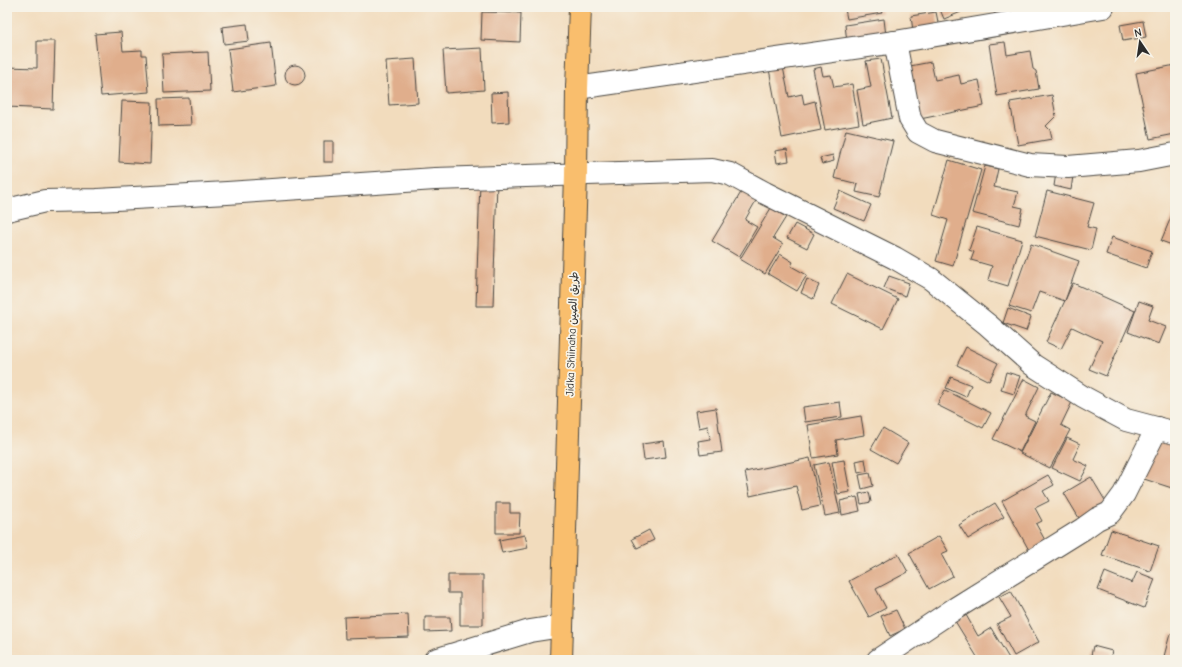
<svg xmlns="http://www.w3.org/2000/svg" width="1182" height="667" font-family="'Comic Neue','Playpen Sans Arabic',sans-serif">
  <rect width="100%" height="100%" fill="#f7f3e8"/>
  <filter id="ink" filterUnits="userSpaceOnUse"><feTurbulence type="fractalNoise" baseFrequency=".025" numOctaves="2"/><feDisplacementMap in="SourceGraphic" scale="8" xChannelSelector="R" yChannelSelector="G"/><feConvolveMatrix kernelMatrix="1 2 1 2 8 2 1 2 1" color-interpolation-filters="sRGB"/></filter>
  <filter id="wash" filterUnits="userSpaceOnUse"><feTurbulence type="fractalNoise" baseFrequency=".012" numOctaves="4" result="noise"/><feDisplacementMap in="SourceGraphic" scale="16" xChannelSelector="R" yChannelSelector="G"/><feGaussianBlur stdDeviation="0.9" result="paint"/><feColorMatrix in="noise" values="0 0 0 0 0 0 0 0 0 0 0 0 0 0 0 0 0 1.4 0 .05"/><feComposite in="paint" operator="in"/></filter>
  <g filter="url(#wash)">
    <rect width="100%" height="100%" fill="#f2dcbd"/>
    <g id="blocks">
      <!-- building -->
      <g fill="#e0ae8c">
        <path d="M853,7H880L882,13L847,19L845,9Z"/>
        <path d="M939,7H958L961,12L944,19Z"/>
        <path d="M994,7H1013V13L995,15Z"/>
        <path d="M482,12L521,13L520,42L481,40Z"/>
        <path d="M936,12L939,27L913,31L911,16Z"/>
        <path d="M884,19L886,36L847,42L845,25Z"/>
        <path d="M1143,21L1146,37L1123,41L1120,25Z"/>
        <path d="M247,24L249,41L224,44L222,27Z"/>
        <path d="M121,32L123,51L142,50V55H146L149,92L101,96L95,34Z"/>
        <path d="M37,41H55L53,109L7,107V67L37,68Z"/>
        <path d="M1005,42L1007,55L1030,51L1033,69L1036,71L1039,89L997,96L989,44Z"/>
        <path d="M271,43L276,86L233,92L228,49Z"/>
        <path d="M482,48L484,90L446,93L443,50Z"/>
        <path d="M208,52L210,91L164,93L162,54Z"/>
        <path d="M415,59L418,103L389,105L386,61Z"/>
        <path d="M881,59L892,118L863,124L857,90L871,87L866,61Z"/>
        <path d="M931,62L935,80L959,75L961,84L979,80L984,106L920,119L910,66Z"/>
        <circle cx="295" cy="75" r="10"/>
        <path d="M1175,65V134L1150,139L1136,73Z"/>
        <path d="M783,67L789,97L802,94L804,104L815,101L821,130L782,138L769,69Z"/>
        <path d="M821,67L823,76L831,75L834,87L852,84L859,124L825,130L813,69Z"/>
        <path d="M508,92L509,122L492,123L491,93Z"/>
        <path d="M1052,95L1056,116L1046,126L1050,130L1052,139L1018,145L1010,102Z"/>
        <path d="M189,98L191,125L159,126L158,99Z"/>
        <path d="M122,101L152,102L150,164L119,162Z"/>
        <path d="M846,130L893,141L879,197L856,192L858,184L834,178Z"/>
        <rect x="324" y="141" width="9" height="21"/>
        <path d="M787,149L789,161L777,163L775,151Z"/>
        <path d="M833,155L834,161L822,164L820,158Z"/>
        <path d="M949,160L981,170L953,266L936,261L948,220L933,215Z"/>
        <path d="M985,166L998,169L994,187L1018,192L1014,206L1023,208L1019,225L972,213Z"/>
        <path d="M1056,173L1073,176L1071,190L1054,186Z"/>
        <path d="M480,181L497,182L493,306H476Z"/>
        <path d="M743,189L758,197L745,220L757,227L739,257L712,241Z"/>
        <path d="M840,191L871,205L864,221L833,208Z"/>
        <path d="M1047,191L1094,203L1087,227L1096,229L1091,250L1035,236Z"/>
        <path d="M771,208L786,217L773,238L783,244L765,274L740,259Z"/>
        <path d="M1174,210H1175V246L1161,241Z"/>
        <path d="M795,224L814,234L807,248L787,238Z"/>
        <path d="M977,227L1022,240L1008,286L988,280L992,266L971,260L974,252L969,250Z"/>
        <path d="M1112,237L1152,251L1146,268L1106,254Z"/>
        <path d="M1031,244L1079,261L1065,301L1039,292L1031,313L1009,306Z"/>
        <path d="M780,254L793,262L791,266L807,275L797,291L768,274Z"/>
        <path d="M847,274L898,299L883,329L832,304Z"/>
        <path d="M889,276L909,283L905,296L884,288Z"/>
        <path d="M807,279L819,285L813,299L801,293Z"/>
        <path d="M1073,283L1135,311L1106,376L1089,369L1102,341L1072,327L1061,349L1046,342Z"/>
        <path d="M1139,301L1153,306L1148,320L1166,327L1159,344L1128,332Z"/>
        <path d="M1008,308L1031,317L1026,331L1003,323Z"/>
        <path d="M966,347L998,363L989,381L957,365Z"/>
        <path d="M1006,372L1020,376L1014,394L1001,390Z"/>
        <path d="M951,377L971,385L966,397L946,388Z"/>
        <path d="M1024,379L1039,387L1025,416L1035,421L1020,452L993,439Z"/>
        <path d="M945,390L991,413L983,428L937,405Z"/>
        <path d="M1051,392L1072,402L1061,425L1070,430L1050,468L1020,453Z"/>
        <path d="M840,402L842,417L805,422L803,407Z"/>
        <path d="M716,408L722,452L700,455L698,441L710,439L708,426L699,428L696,411Z"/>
        <path d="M861,416L864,435L836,440L838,454L813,458L808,425Z"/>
        <path d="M883,428L908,443L896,463L871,449Z"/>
        <path d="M1157,432L1175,438V489L1141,478Z"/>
        <path d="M1067,438L1080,444L1073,459L1088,466L1080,481L1052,468Z"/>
        <path d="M664,441L666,457L644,460L642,444Z"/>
        <path d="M810,458L820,506L802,510L796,486L750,496L745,472Z"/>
        <path d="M865,459L867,471L858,473L856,461Z"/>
        <path d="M844,460L850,492L838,494L832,462Z"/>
        <path d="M829,462L840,513L825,516L814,465Z"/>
        <path d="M870,473L873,486L862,489L859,475Z"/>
        <path d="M1048,475L1054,485L1043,491L1049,501L1035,508L1042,521L1036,524L1046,542L1030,552L1002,501Z"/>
        <path d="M1091,477L1106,502L1079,518L1064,493Z"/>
        <path d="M869,492L871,502L861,504L859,494Z"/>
        <path d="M857,497L860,511L842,515L840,501Z"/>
        <path d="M496,503H510V513H520L519,533H496Z"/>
        <path d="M995,503L1004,517L968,539L959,525Z"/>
        <path d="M649,530L654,540L637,548L632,539Z"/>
        <path d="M1111,530L1159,546L1150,571L1102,555Z"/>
        <path d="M525,535L528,548L502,553L499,540Z"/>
        <path d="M939,536L948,551L941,554L953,576L929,589L909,553Z"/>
        <path d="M898,554L908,572L876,589L886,608L869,617L849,581Z"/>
        <path d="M1105,572L1132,583L1137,572L1155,579L1144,608L1098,590Z"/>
        <path d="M448,575H483V625H460V593H448Z"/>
        <path d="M1011,591L1039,642L1014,656L997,624L1011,617L999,597Z"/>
        <path d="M896,610L905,629L890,636L881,616Z"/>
        <path d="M408,614L409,637L345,639L344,617Z"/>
        <path d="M966,615L978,636L991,628L1010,660H979L955,621Z"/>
        <path d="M425,617H450L451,631L425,632Z"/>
        <path d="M1170,634L1175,635V660H1163Z"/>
        <path d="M1093,646L1112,651L1110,660H1090Z"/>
      </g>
    </g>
  </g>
  <g filter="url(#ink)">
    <use href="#blocks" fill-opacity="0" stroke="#494641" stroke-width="1"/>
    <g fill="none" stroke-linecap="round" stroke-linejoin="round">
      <!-- street casing -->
      <g stroke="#494641" stroke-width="24">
        <g id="street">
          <path d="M895,42L910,119L918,132L935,141L1030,165L1068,167L1139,161L1175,154"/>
          <path d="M577,88L895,42L1103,7"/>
          <path d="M7,210L45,201L97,200L227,193L435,179L712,170L730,174L765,193L895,258L931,279L988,325L1033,365L1083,397L1126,420L1175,433"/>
          <path d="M435,660L530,631L562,626"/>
          <path d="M878,660L956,608L1083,529L1097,519L1110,513L1124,494L1157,428"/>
        </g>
      </g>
      <!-- primary casing -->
      <g stroke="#494641" stroke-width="24">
        <path id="primary" d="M561,660L576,175L577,88L580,7"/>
      </g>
      <!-- street -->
      <use href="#street" stroke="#fff" stroke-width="22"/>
      <!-- primary -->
      <use href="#primary" stroke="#f9be6d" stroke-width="22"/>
    </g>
  </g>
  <g text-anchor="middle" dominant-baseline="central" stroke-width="3.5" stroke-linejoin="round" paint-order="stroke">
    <!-- street labels -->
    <g font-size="11" fill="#2b2b2b" stroke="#f7f3e8">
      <text transform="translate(572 334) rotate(-88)">Jidka Shiinaha طريق الصين</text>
    </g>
  </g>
  <!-- margin -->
  <rect width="1182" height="667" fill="none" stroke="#f7f3e8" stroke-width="24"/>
  <!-- north arrow -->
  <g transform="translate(1140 42) rotate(347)" stroke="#f7f3e8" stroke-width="3" paint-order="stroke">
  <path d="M0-3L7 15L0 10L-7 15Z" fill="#2b2b2b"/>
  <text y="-6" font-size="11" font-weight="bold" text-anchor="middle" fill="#2b2b2b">N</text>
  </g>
</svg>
